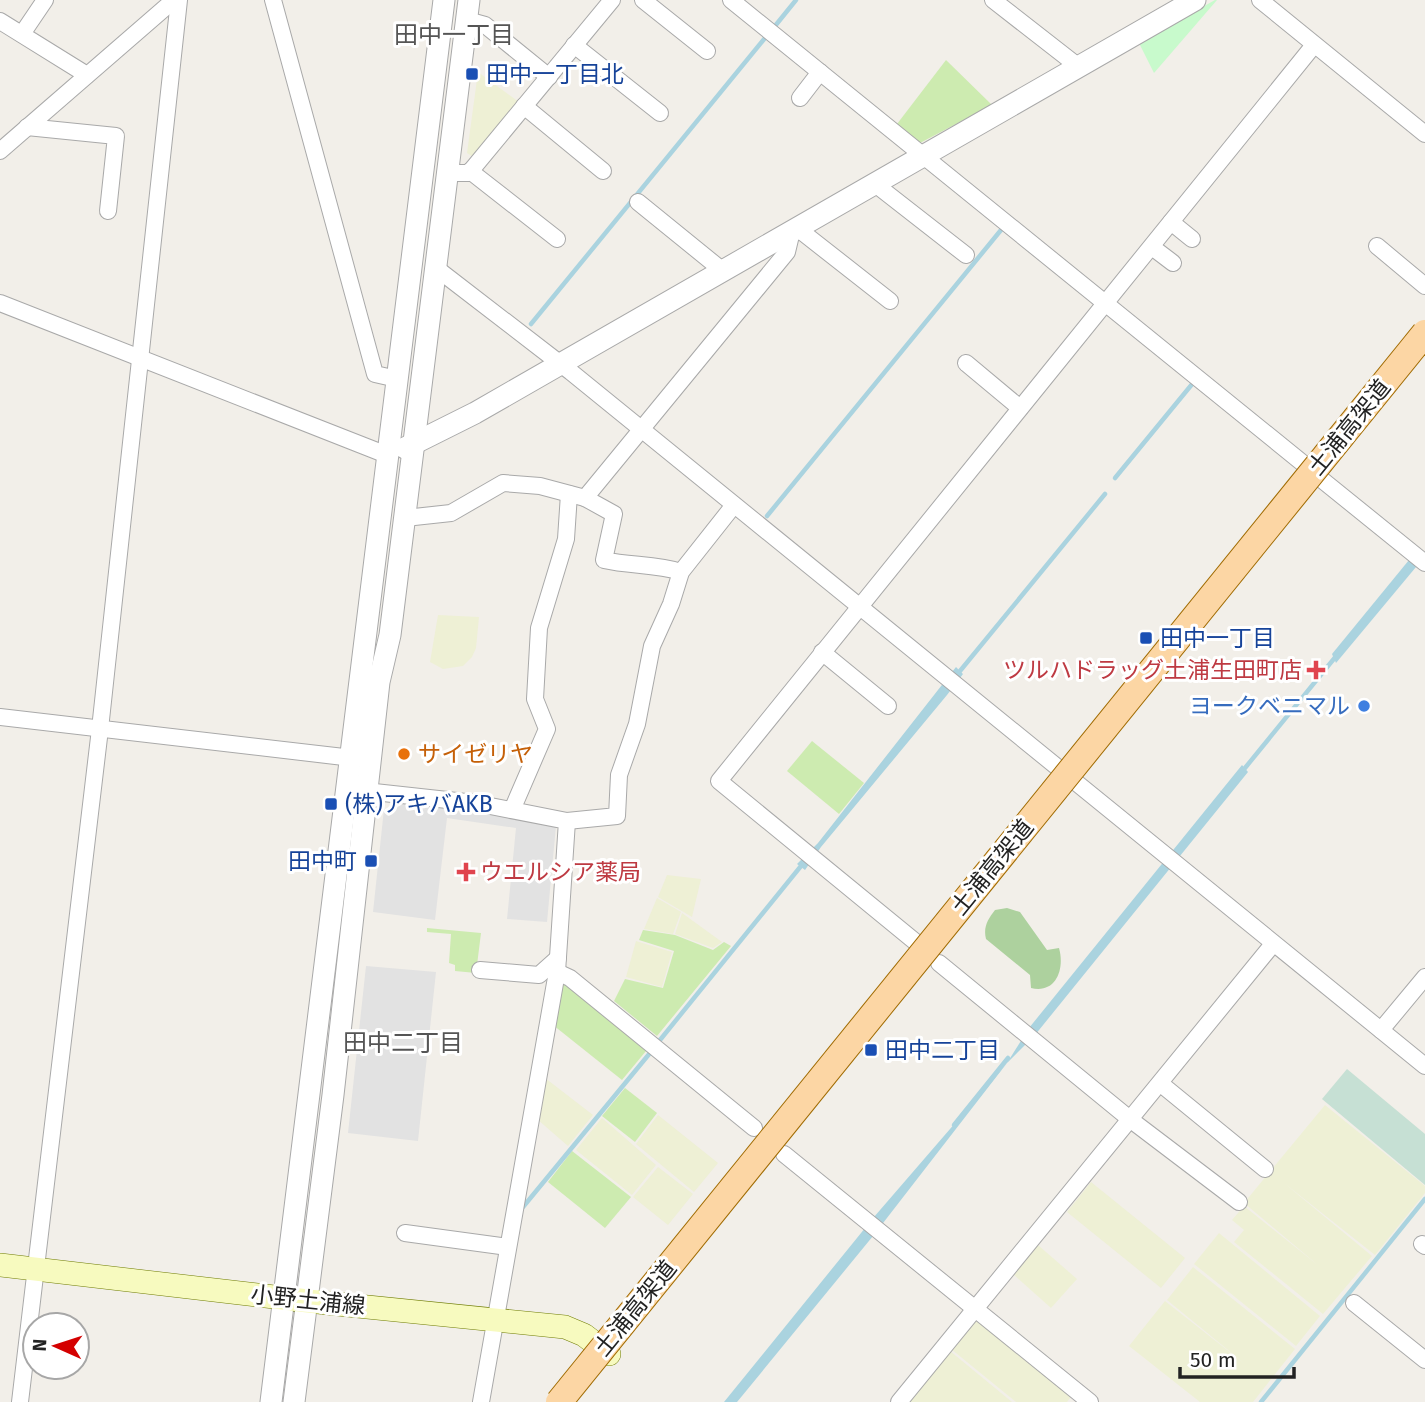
<svg xmlns="http://www.w3.org/2000/svg" width="1425" height="1402" font-family="'Fira Sans','Noto Sans JP',sans-serif">
  <rect width="100%" height="100%" fill="#f2efe9"/>
  <!-- farmland -->
  <g fill="#eef0d5">
    <path d="M478,72L519,102L473,157L467,153Z"/>
    <path d="M438,615L479,617L476,648L472,657L463,666L443,669L430,662Z"/>
    <path d="M667,875L701,879L692,917L658,897Z"/>
    <path d="M657,898L681,912L673,934L644,929Z"/>
    <path d="M682,913L722,942L713,948L675,934Z"/>
    <path d="M636,941L672,952L662,987L626,977Z"/>
    <path d="M545,1078L593,1115L568,1146L537,1119Z"/>
    <path d="M1325,1105L1425,1186V1193L1375,1255L1284,1183L1372,1256L1323,1314L1234,1242L1244,1230L1232,1220L1244,1206L1319,1266L1244,1203Z"/>
    <path d="M658,1115L718,1163L694,1192L636,1144Z"/>
    <path d="M602,1118L656,1165L632,1195L576,1150Z"/>
    <path d="M658,1167L693,1194L668,1225L633,1197Z"/>
    <path d="M1091,1182L1185,1258L1161,1288L1067,1212Z"/>
    <path d="M1219,1233L1320,1316L1296,1346L1194,1264Z"/>
    <path d="M1038,1245L1077,1279L1051,1308L1013,1274Z"/>
    <path d="M1193,1267L1295,1349L1253,1402H1200L1129,1346L1165,1301L1245,1364L1167,1300Z"/>
    <path d="M976,1318L1073,1394L1067,1402H1016L951,1349Z"/>
    <path d="M950,1351L1012,1402H908Z"/>
  </g>
  <!-- grass -->
  <g fill="#cdebb0">
    <path d="M946,60L992,105L920,143L897,124Z"/>
    <path d="M812,741L864,783L839,814L787,771Z"/>
    <path d="M427,928L481,933L476,973L455,971V965L449,963L451,934L427,932Z"/>
    <path d="M643,930L675,935L713,950L724,942L731,946L657,1036L614,1001L625,979L663,988L674,951L639,940Z"/>
    <path d="M564,984L646,1051L622,1080L553,1025L559,987Z"/>
    <path d="M625,1088L657,1113L635,1142L602,1116Z"/>
    <path d="M572,1151L631,1197L605,1228L548,1182Z"/>
  </g>
  <!-- forest -->
  <path fill="#add19e" d="M1007,908L1020,912L1047,950L1059,948C1065,969 1056,994 1031,988L1030,975L986,939C983,927 988,919 995,910Z"/>
  <!-- wetland -->
  <path fill="#c6e0d4" d="M1347,1069L1425,1134V1185L1322,1099Z"/>
  <!-- park -->
  <path fill="#c8facc" d="M1215,0H1217L1154,73L1139,43Z"/>
  <!-- parking -->
  <g fill="#e2e2e2">
    <path d="M396,798L512,816L556,826L547,922L507,919L516,828L447,818L435,920L373,912L384,809L394,810Z"/>
    <path d="M366,966L436,972L418,1141L348,1133Z"/>
  </g>
  <!-- water -->
  <g fill="#aad3df">
    <path d="M1409,560L1416,567L1336,663L1332,654Z"/>
    <path d="M956,667L963,674L947,695L821,847L805,870L797,864L818,843Z"/>
    <path d="M1242,765L1248,772L1035,1035L1007,1063L873,1236L742,1396L737,1402H724L874,1217L1007,1063L1029,1028Z"/>
  </g>
  <g fill="none" stroke-linecap="round" stroke-linejoin="round">
    <!-- stream -->
    <g stroke="#aad3df" stroke-width="4.5">
      <path d="M775,26L796,0"/>
      <path d="M531,324L765,38"/>
      <path d="M1115,478L1193,383"/>
      <path d="M767,516L1001,230"/>
      <path d="M960,671L1105,494"/>
      <path d="M1245,768L1337,655"/>
      <path d="M660,1040L801,866"/>
      <path d="M954,1125L1008,1058"/>
      <path d="M523,1207L650,1053"/>
      <path d="M1261,1402L1425,1199"/>
    </g>
    <!-- minor casing -->
    <g stroke="#a9a9a9" stroke-width="18">
      <g id="minor">
        <path d="M273,0L375,374L397,379"/>
        <path d="M643,0L707,51"/>
        <path d="M731,0L1305,465"/>
        <path d="M993,0L1079,67"/>
        <path d="M1260,0L1425,134"/>
        <path d="M467,20L485,25L549,77"/>
        <path d="M0,21L87,75"/>
        <path d="M22,34L45,0"/>
        <path d="M574,45L660,113"/>
        <path d="M800,98L820,72"/>
        <path d="M524,106L603,171"/>
        <path d="M27,127L116,136L108,211"/>
        <path d="M0,151L174,0"/>
        <path d="M470,171L557,239"/>
        <path d="M447,173H469L612,0"/>
        <path d="M875,184L966,255"/>
        <path d="M638,202L723,271"/>
        <path d="M1171,222L1192,239"/>
        <path d="M797,228L890,301"/>
        <path d="M1377,246L1425,286"/>
        <path d="M1152,247L1173,263"/>
        <path d="M436,268L571,372L1425,1066"/>
        <path d="M0,303L387,455"/>
        <path d="M966,363L1020,408"/>
        <path d="M1321,479L1425,563"/>
        <path d="M585,498L614,514L604,560C630,566 656,564 681,572"/>
        <path d="M405,518L451,513L503,483L540,486L585,498L787,252L792,231"/>
        <path d="M822,652L888,706"/>
        <path d="M0,717L361,759"/>
        <path d="M356,790L475,803L567,821L557,972L481,1402"/>
        <path d="M512,810L547,729L535,699L539,628L566,539L569,494"/>
        <path d="M567,821L617,816L619,775L637,724L652,646L671,604L681,572L734,505"/>
        <path d="M918,944L719,781L1314,45"/>
        <path d="M939,963L1131,1120L1239,1202"/>
        <path d="M480,970L539,975L558,958"/>
        <path d="M557,972L570,978L754,1128"/>
        <path d="M1381,1030L1425,977"/>
        <path d="M1161,1084L1265,1169"/>
        <path d="M784,1154L1090,1402"/>
        <path d="M405,1233L508,1247"/>
        <path d="M1422,1244L1425,1246"/>
        <path d="M1354,1303L1425,1360"/>
        <path d="M20,1402L100,729L179,0"/>
        <path d="M899,1402L1273,944"/>
      </g>
    </g>
    <!-- tertiary casing -->
    <g stroke="#a9a9a9" stroke-width="23">
      <g id="tertiary">
        <path d="M405,448L475,413L1195,0"/>
        <path d="M271,1402L444,0"/>
        <path d="M294,1402L333,1095L379,682L390,635L469,0"/>
      </g>
    </g>
    <!-- secondary casing -->
    <g stroke="#707d05" stroke-width="24">
      <path id="secondary" d="M0,1265L308,1301L565,1327L584,1335L609,1354"/>
    </g>
    <!-- minor -->
    <use href="#minor" stroke="#fff" stroke-width="16"/>
    <!-- tertiary -->
    <use href="#tertiary" stroke="#fff" stroke-width="21"/>
    <!-- secondary -->
    <use href="#secondary" stroke="#f7fabf" stroke-width="23"/>
    <!-- primary-bridge casing -->
    <g stroke="#a06b00" stroke-width="28" stroke-linecap="butt">
      <path id="primary-bridge" d="M559,1402L1425,333"/>
    </g>
    <!-- primary-bridge -->
    <use href="#primary-bridge" stroke="#fcd6a4" stroke-width="26"/>
  </g>
  <!-- markers -->
  <g fill="#1a4fb4" stroke="#fff" stroke-width="2.5">
    <rect x="465" y="67" width="14" height="14" rx="3.5"/>
    <rect x="1139" y="631" width="14" height="14" rx="3.5"/>
    <rect x="324" y="797" width="14" height="14" rx="3.5"/>
    <rect x="364" y="854" width="14" height="14" rx="3.5"/>
    <rect x="864" y="1043" width="14" height="14" rx="3.5"/>
  </g>
  <g fill="#e0444e" stroke="#fff" stroke-width="2.5">
    <path d="M1312.5 659.5h7v7h7v7h-7v7h-7v-7h-7v-7h7z"/>
    <path d="M462.5 861.5h7v7h7v7h-7v7h-7v-7h-7v-7h7z"/>
  </g>
  <circle fill="#3f7fe0" stroke="#fff" stroke-width="2.5" cx="1364" cy="706" r="7"/>
  <circle fill="#e8710a" stroke="#fff" stroke-width="2.5" cx="404" cy="754" r="7"/>
  <g text-anchor="middle" dominant-baseline="central" stroke-width="6" stroke-linejoin="round" paint-order="stroke">
    <!-- transit labels -->
    <g font-size="23" fill="#164399" stroke="#fff" text-anchor="start">
      <text x="486" y="74">田中一丁目北</text>
      <text x="1160" y="638">田中一丁目</text>
      <text x="345" y="804">(株)アキバAKB</text>
      <text x="357" y="861" text-anchor="end">田中町</text>
      <text x="885" y="1050">田中二丁目</text>
    </g>
    <!-- street labels -->
    <g font-size="23" fill="#222" stroke="#fff">
      <text transform="translate(1349 427) rotate(-51)">土浦高架道</text>
      <text transform="translate(992 867) rotate(-51)">土浦高架道</text>
      <text transform="translate(308 1300) rotate(6)">小野土浦線</text>
      <text transform="translate(635 1308) rotate(-51)">土浦高架道</text>
    </g>
    <!-- health labels -->
    <g font-size="23" fill="#be3a42" stroke="#fff" text-anchor="end">
      <text x="1302" y="670">ツルハドラッグ土浦生田町店</text>
      <text x="480" y="872" text-anchor="start">ウエルシア薬局</text>
    </g>
    <!-- shop labels -->
    <g font-size="23" fill="#366cbe" stroke="#fff" text-anchor="end">
      <text x="1350" y="706">ヨークベニマル</text>
    </g>
    <!-- food labels -->
    <g font-size="23" fill="#c56008" stroke="#fff" text-anchor="start">
      <text x="418" y="754">サイゼリヤ</text>
    </g>
    <!-- neighbourhood labels -->
    <g font-size="24" fill="#555" stroke="#fff">
      <text x="454" y="35">田中一丁目</text>
      <text x="403" y="1043">田中二丁目</text>
    </g>
  </g>
  <!-- north arrow -->
  <g transform="translate(56 1346) rotate(273)"><circle r="33" fill="#ffffff" stroke="#a7a7a7" stroke-width="2"/>
  <path d="M0-5L12 26L0 18L-12 26Z" fill="#d40000"/>
  <text y="-10" font-size="19" font-weight="bold" text-anchor="middle" fill="#222222">N</text>
  </g>
  <!-- scale -->
  <path d="M1180 1367v10h114v-10" fill="none" stroke="#222222" stroke-width="3.5"/>
  <text x="1190" y="1367" font-size="21" fill="#222222" stroke="#ffffff" stroke-width="5" paint-order="stroke">50 m</text>
</svg>
